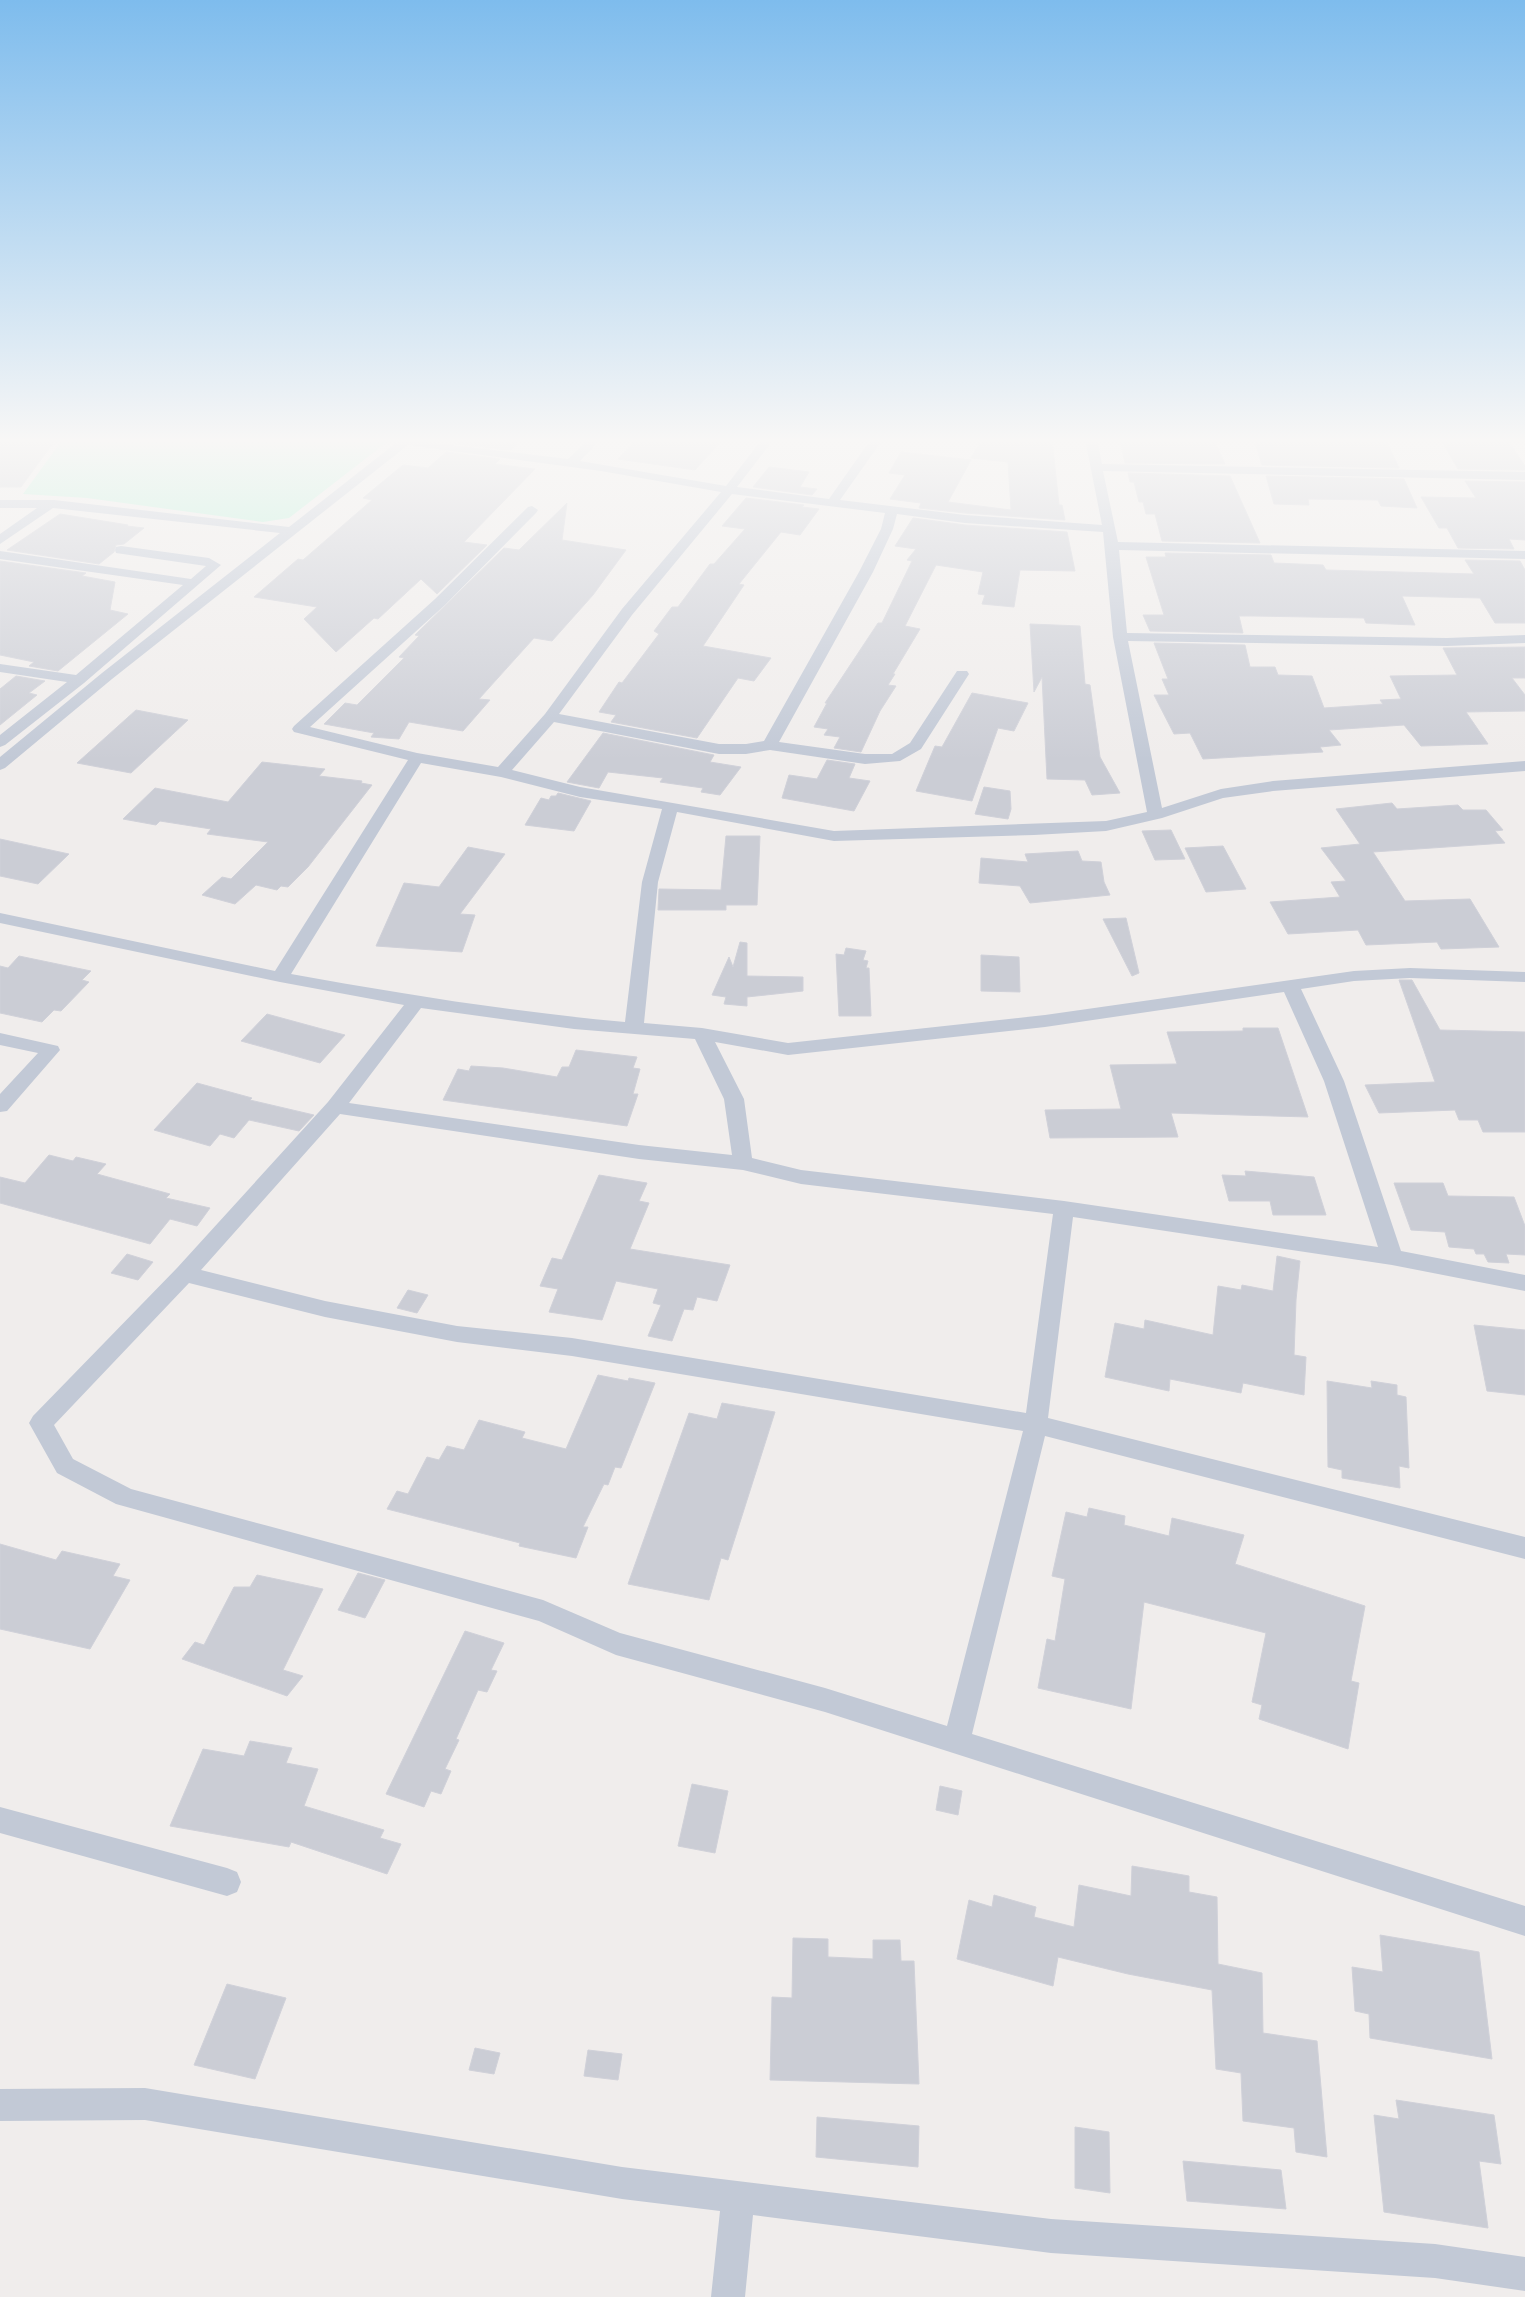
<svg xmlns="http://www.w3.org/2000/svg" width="1525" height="2297" font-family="Signika,sans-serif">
  <rect width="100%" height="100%" fill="#f0edec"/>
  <!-- green -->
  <path fill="#b6f2d8" d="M63,439H391L289,518L263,522L87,498L23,494Z"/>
  <!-- building -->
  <g fill="#cbcdd5" stroke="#d0d1d9">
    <path d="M0,439H56L21,487H0Z"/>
    <path d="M461,439H522L510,450L455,444Z"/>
    <path d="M637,439H723L695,470L618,459Z"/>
    <path d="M982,439H1052L1059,505H1062L1065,520L965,513L919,508L921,503L890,499L905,475L889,473L901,452L971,460L948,502L1011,510L1008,462L971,458Z"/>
    <path d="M1133,439H1214L1225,464L1125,463L1120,441L1134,442Z"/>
    <path d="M1254,439L1387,442L1399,468L1262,465Z"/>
    <path d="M1441,440L1509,442L1525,466V470L1458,469Z"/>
    <path d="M446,452L500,459L495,464L535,469L464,542L487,545L437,594L421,579L378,619L374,618L336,652L304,619L317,607L254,597L298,559L303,560L372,500L363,498L403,465L428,468Z"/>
    <path d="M769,467L809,472L800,487L817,489L812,495L753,487Z"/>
    <path d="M1128,473L1230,476L1260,543L1162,541L1155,514H1146L1143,502H1139L1134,482H1130Z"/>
    <path d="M1266,476L1404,479L1417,508L1381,506L1378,500L1308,499L1309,505L1274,504Z"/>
    <path d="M1465,481L1525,482V540L1509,539L1514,549L1458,548L1447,528H1439L1421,497L1476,498Z"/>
    <path d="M746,498L804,505L802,507L819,509L800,535L781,532L739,584L744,585L703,646L771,658L754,681L738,678L697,738L611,722L616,715L599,712L619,682L622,683L659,634L654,631L672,607H678L710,564H714L745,529L722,526Z"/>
    <path d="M567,503L562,540L626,550L593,595L552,641L534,638L479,699L490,700L463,731L409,722L399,739L371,737L374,733L324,724L345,703L357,705L404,658L399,657L419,636L415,635L416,634L504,548L519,550Z"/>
    <path d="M60,514L128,525L127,526L144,528L124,544L116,545L114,552L99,564L7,550Z"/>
    <path d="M913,518L965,525L1067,532L1075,571L1020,570L1014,607L982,604L985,595L978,594L983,572L936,565L905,626L920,629L893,674H895L888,685L896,686L880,711L861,752L834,748L840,737L824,735L828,729L814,727L827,703H825L878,623H882L912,561L907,560L916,549L895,546Z"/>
    <path d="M1165,553L1271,555L1274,563L1323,565L1326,570L1474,574L1465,560L1520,561L1525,570V623H1495L1480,598L1402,596L1415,625L1366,623L1364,618L1253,616H1239L1243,633L1150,631L1143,615H1164L1146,557H1166Z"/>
    <path d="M0,561L86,573L82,576L115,582L110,610L128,614L58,671L29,666L34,662L0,655Z"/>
    <path d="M1030,624L1080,626L1085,684L1090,685L1100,757L1120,793L1092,795L1085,780L1047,779L1042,677L1034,692Z"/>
    <path d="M1154,643L1245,645L1250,667H1275L1278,675L1312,676L1324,708L1383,704L1380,700L1401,699L1390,676L1457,675L1443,648L1525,647V678H1512L1525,695V711L1466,712L1488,744L1421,746L1404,725L1329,730L1341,745L1320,747L1323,752L1203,759L1190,733L1174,734L1154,695H1169L1162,679H1168Z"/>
    <path d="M16,676L45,681L29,693L37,695L0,725V689Z"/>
    <path d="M972,693L1028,703L1014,731L998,728L972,801L916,791L935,746L942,747Z"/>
    <path d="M136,710L188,720L131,773L77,763Z"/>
    <path d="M603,733L714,755L710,762L741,767L720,795L701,792L703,788L660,782L663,778L608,772L599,788L567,782Z"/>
    <path d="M827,760L855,764L849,778L870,781L854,811L782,798L789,775L817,779Z"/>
    <path d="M262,762L325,769L319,776L362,781L361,783L372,785L308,867L288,887L281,886L277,890L256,885L235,904L202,895L222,877L231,879L268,842L207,834L211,829L160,821L156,825L123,819L155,788L228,802Z"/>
    <path d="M984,787L1010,791L1011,809L1008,819L975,814Z"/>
    <path d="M558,793L591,801L574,831L525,825L541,798L549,800L551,796H556Z"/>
    <path d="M1392,803L1397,809L1458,805L1463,810H1486L1503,830L1495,831L1505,843L1373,852L1405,901L1470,899L1499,947L1441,949L1437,942L1366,945L1358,930L1288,934L1270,902L1340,897L1331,882L1346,881L1321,848L1360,844L1336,809Z"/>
    <path d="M1171,830L1185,859L1155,860L1142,831Z"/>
    <path d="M726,836H760L757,905H726V910H658L659,889L721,890Z"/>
    <path d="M0,839L69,854L38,884L0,876Z"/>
    <path d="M1223,846L1246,889L1206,892L1185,848Z"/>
    <path d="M468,847L505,854L460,914L475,915L462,952L376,946L404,883L439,887Z"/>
    <path d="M1078,851L1082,861L1101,862L1104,882L1110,895L1030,903L1020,886L979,883L981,858L1028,862L1025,854Z"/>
    <path d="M1126,918L1139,973L1132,976L1103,919Z"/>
    <path d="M740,942L747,943V976L803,977V991L747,997V1006L724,1004L726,997L712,995L729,957L733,967Z"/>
    <path d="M846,948L866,951L863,960L868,961L866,968H869L871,1016H839L836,954L844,955Z"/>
    <path d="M981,955L1019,957L1020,992L981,991Z"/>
    <path d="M19,956L91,971L82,980L89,982L61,1011L54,1010L42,1022L0,1013V966L8,968Z"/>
    <path d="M1399,980H1412L1440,1030L1525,1032V1132H1483L1478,1120H1459L1455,1110L1379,1113L1365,1085L1435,1082Z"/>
    <path d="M267,1014L322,1029L345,1035L320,1063L241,1041Z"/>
    <path d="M1243,1028H1278L1308,1117L1171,1113L1178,1137L1050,1138L1045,1110L1121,1109L1110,1065L1177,1064L1167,1032L1243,1031Z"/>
    <path d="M576,1050L637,1057L633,1068L640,1069L633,1094H638L627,1126L443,1100L458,1069L469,1071L471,1066L503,1068L557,1077L562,1067H569Z"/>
    <path d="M197,1083L252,1098L250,1100L314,1115L299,1131L249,1120L234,1138L220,1134L210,1146L154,1130Z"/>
    <path d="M49,1155L73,1161L76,1157L106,1164L97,1174L170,1194L166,1198L210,1208L197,1226L170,1219L150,1244L0,1203V1177L25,1183Z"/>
    <path d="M1245,1171L1314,1177L1326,1215H1273L1270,1201H1229L1222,1175L1246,1176Z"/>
    <path d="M599,1175L647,1183L639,1201L649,1203L630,1249L730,1265L717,1301L697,1297L693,1310L684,1309L672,1341L648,1336L661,1305L653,1303L658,1289L616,1281L602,1320L549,1312L558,1289L540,1286L552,1258L562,1260Z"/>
    <path d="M1394,1183H1443L1448,1196L1514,1197L1525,1226V1255L1506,1254L1509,1263L1488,1262L1484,1254H1476L1474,1249L1449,1247L1445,1232L1411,1230Z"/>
    <path d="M127,1254L153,1262L138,1280L111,1273Z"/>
    <path d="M1277,1256L1300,1261L1296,1300L1294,1355L1306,1357L1304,1395L1243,1383L1241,1393L1170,1379L1169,1391L1105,1377L1115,1323L1144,1329L1145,1320L1213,1335L1218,1286L1241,1290L1242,1285L1273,1291Z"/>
    <path d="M408,1290L428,1295L417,1313L397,1308Z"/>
    <path d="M1474,1325L1525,1330V1395L1487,1391Z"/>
    <path d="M598,1375L628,1381L629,1378L655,1383L621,1468L615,1467L608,1485L604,1484L583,1527H588L576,1558L519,1546L520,1543L387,1509L397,1491L408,1494L427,1457L439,1460L447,1446L464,1450L479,1420L525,1432L522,1438L566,1449Z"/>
    <path d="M1327,1381L1372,1388L1371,1381L1397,1385V1395L1406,1397L1409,1468L1399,1466L1400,1488L1342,1478V1470L1328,1467Z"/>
    <path d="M722,1403L775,1412L728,1560L721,1558L709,1600L628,1584L689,1413L717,1419Z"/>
    <path d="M1089,1508L1125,1516L1124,1525L1169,1536L1172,1518L1244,1535L1235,1564L1365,1606L1351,1681L1359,1683L1348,1749L1259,1719L1262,1705L1252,1702L1266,1633L1144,1602L1131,1709L1038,1688L1047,1639L1055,1641L1065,1579L1052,1576L1066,1512L1087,1517Z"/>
    <path d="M0,1544L56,1560L62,1551L120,1564L113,1576L130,1580L90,1649L0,1629Z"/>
    <path d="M358,1573L385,1580L365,1618L338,1610Z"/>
    <path d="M257,1575L323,1589L283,1670L303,1676L287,1696L182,1659L195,1642L204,1645L234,1587H250Z"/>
    <path d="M465,1631L504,1643L491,1670L497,1671L487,1692L478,1690L456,1739L459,1740L445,1769L451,1771L441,1794L431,1791L424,1807L386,1794Z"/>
    <path d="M250,1741L292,1748L286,1763L318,1769L304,1806L384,1830L380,1838L401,1844L387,1874L291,1842L289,1847L170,1826L203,1749L244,1756Z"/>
    <path d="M692,1784L728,1791L715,1853L678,1846Z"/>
    <path d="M940,1786L962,1791L958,1815L936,1810Z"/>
    <path d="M1132,1866L1189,1876V1892L1217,1897L1218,1964L1262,1973L1263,2033L1317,2041L1327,2157L1296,2152L1294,2128L1243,2121L1241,2073L1216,2069L1212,1990L1128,1974L1058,1957L1053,1986L957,1959L969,1900L992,1907L994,1895L1036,1907L1034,1917L1074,1927L1079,1885L1131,1896Z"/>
    <path d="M1380,1935L1479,1952L1492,2059L1370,2038L1369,2014L1355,2011L1352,1967L1383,1972Z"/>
    <path d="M793,1938L828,1939V1957L873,1959V1940H900L901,1961H914L919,2084L770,2080L772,1997L792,1998Z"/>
    <path d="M227,1984L286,1998L255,2079L194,2065Z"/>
    <path d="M475,2048L500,2053L494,2074L469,2070Z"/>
    <path d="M588,2050L622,2054L618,2080L584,2076Z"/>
    <path d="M1396,2100L1494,2115L1501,2164L1479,2161L1488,2228L1384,2212L1374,2115L1399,2119Z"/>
    <path d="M817,2117L919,2126L918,2167L816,2157Z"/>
    <path d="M1075,2127L1109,2132L1110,2193L1075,2188Z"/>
    <path d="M1183,2161L1281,2170L1286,2209L1187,2201Z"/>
  </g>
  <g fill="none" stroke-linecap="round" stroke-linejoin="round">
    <!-- minor -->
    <g fill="#c2c9d6" fill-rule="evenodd">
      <path d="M401,439L568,459L589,439H601L580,461L726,486L762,439H774L737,487L829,499L871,439H883L840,500L965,515L1102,525L1085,439H1097L1102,464L1525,472V480L1103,471L1118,542L1525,551V559L1119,550L1127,633L1447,638L1525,635V643L1447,646L1128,641L1162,808L1221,789L1273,781L1525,761V771L1273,791L1223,798L1162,818L1106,831L1034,835L834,841L677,812L658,882L644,1023L702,1028L788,1043L1045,1015L1354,971L1410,968L1525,972V982L1410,978L1354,981L1301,989L1344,1081L1401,1251L1525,1275V1291L1392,1265L1073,1217L1048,1418L1525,1537V1559L1045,1436L972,1734L1525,1906V1936L825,1712L616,1655L539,1621L116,1504L57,1473L29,1423L33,1416L177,1268L328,1102L404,1005L280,982L0,923V913L275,971L408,760L294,732L292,729L294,726L435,599L528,507L532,506L538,510L536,513L445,605L310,727L417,753L498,767L545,714L622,609L721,492L601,471L408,445L112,679L5,768L0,770V757L102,673L280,533L53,508L0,544V534L37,508H0V500H54L289,527ZM732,494L885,513L881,529L859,572L764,741L746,744H719L559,714L632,615ZM897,514L965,523L1103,532L1113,637L1147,812L1106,821L834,831L580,787L512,770L554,722L719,754H746L770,750L865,764L900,761L921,749L969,674L967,671H957L910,743L892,754H865L779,742L873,572L893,529ZM421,763L501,777L580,797L662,809L642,882L625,1022C513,1012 402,994 291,974ZM1284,992L1324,1081L1378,1247L1064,1201L801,1170L752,1158L744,1099L715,1042L788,1055L1045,1027ZM421,1008L574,1029L695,1039L724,1099L732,1155L639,1145L349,1103ZM340,1114L639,1159L743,1170L801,1184L1053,1214L1026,1413L572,1338L457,1326L325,1301L201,1270ZM189,1283L325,1317L457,1342L572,1356L1023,1431L947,1726L825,1688L620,1633L543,1600L131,1489L73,1459L54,1425Z"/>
      <path d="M121,546L209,558L221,565L84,683L5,745L0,747V735L67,682L0,672V664L76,675L183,585L0,559V551L191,579L206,566L116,553L115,550L116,547Z"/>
      <path d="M0,1033L58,1046L60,1050L7,1111L0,1112V1094L38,1053L0,1045Z"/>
      <path d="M0,1807L227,1868L237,1872L241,1882L237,1892L227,1896L0,1833Z"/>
      <path d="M145,2088L622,2167L1051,2219L1435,2244L1525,2257V2291L1435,2278L1051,2253L753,2215L745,2297H711L720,2211L622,2199L145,2120L0,2121V2089Z"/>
    </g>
  </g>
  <!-- sky -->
  <linearGradient id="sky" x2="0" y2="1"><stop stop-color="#7ebced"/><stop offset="0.58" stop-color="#f8f7f6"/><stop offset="1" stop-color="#f8f7f6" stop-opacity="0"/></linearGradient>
  <rect width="1525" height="760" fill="url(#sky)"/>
</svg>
